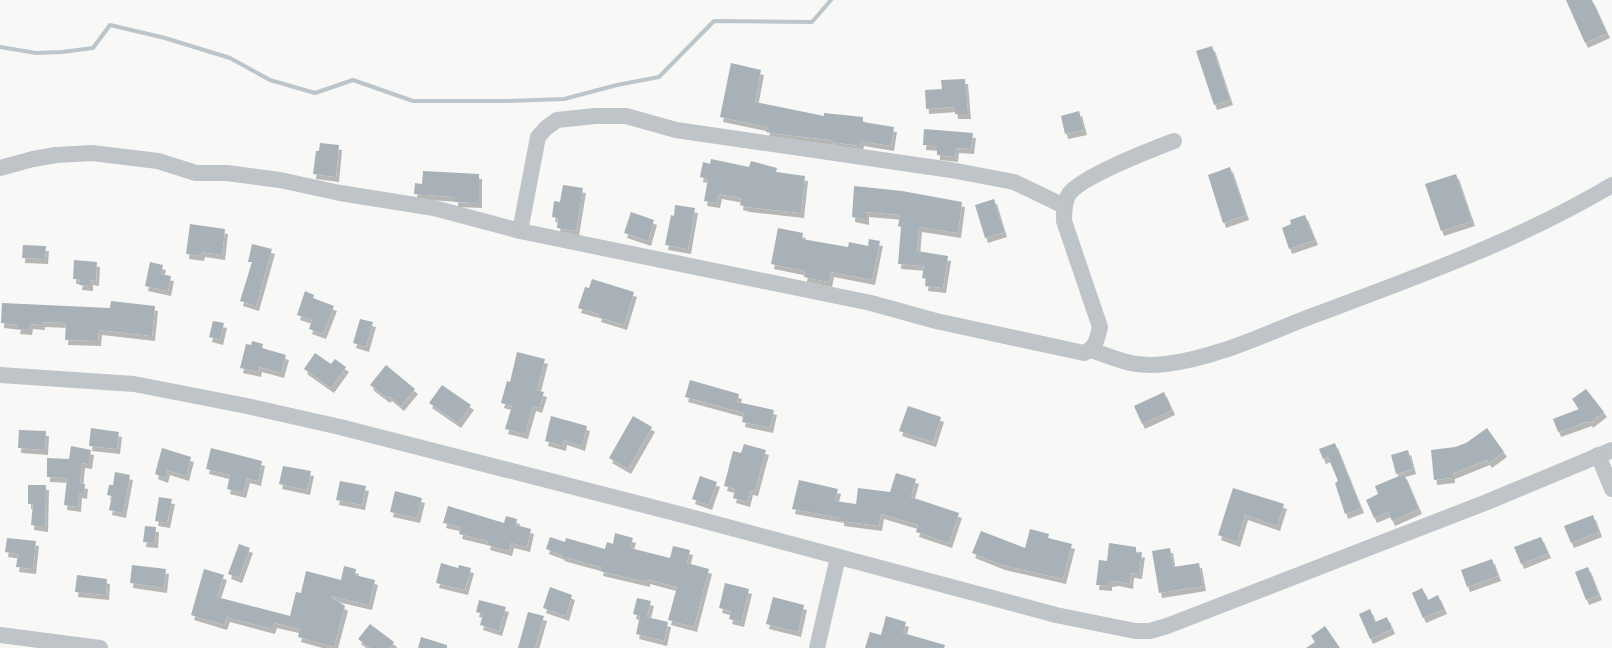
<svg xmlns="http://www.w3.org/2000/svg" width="1612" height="648" font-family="'Asap Condensed',sans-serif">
  <defs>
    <filter id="shadow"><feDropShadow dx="3" dy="5" stdDeviation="0" flood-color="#0004"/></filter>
  </defs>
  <rect width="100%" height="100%" fill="#f8f8f6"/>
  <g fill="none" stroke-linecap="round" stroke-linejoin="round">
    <!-- stream -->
    <path stroke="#bbc5ca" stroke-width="4" d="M0,47L36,53L62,52L93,48L110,25L165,38L230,58L270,80L315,93L353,80L413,101H505L564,99L617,85L659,77L714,21L812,22L831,0"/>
  </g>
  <!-- building -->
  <g fill="#a8b1b7" filter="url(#shadow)">
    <path d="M1566,0H1592L1607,33L1585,43Z"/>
    <path d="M1212,46L1230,100L1214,105L1196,51Z"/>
    <path d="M731,63L761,70L755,102L824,116V113L863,117V122L894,127L891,146L861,141L860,146L832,142V140L777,134L766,132L767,127L720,117Z"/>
    <path d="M965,79L968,114H955L954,107L926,109L925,90L942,89L941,80Z"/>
    <path d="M1079,111L1084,130L1065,134L1061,116Z"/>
    <path d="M924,129L973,133L971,149L956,148L955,157L937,155V146L923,145Z"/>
    <path d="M320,143L339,145L336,177L313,174L316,151H319Z"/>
    <path d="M711,159L749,167L751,161L777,168L776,172L805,176L801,213L747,207L740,205L741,198L719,194L717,203L704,201L708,179L700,177L703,162L710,164Z"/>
    <path d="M1230,167L1246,215L1223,223L1208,175Z"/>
    <path d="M423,171L479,174V203L455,202V197L414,194L415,183L422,184Z"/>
    <path d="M1456,174L1472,221L1441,231L1425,184Z"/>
    <path d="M563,185L583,188L576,231L557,228L558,218L552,217L554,201L560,202Z"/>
    <path d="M854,186L902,191L962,202L958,233L919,227L917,251L948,256L943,288L925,286L926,279L922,278L924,266L898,264L901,227L898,226L900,215L866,212V220L852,217Z"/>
    <path d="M994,199L1004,232L985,238L975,205Z"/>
    <path d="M675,205L695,208L688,249L665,245L671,215L674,216Z"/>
    <path d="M631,212L654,220L648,241L624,233Z"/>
    <path d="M1305,215L1315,240L1289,249L1282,228L1291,224L1290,220Z"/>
    <path d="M190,224L225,229L222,255L202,252L201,256L186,254Z"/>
    <path d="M778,228L803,233L802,239L848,247L849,242L868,246L869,239L880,241L872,280L831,272L829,282L804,277L805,271L771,264Z"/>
    <path d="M252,244L272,249L256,306L240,301L252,262H248Z"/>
    <path d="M23,245L46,246L45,259L22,258Z"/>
    <path d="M74,260L97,262L96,281L90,280V286L79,285L80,279H73Z"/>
    <path d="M150,262L163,265L161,274L171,276L168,291L145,286Z"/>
    <path d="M592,279L634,292L624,325L598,317L599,314L578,308L585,287L589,288Z"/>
    <path d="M305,291L314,295L313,298L334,306L323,334L309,329L312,320L297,315Z"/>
    <path d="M111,301L155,306L152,336L99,330L98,341L65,340L66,323L42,322V325L30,324L29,330L17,329L18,325L1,323L2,303L110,308Z"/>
    <path d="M360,319L373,322L366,347L353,343Z"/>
    <path d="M213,321L224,323L220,340L209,337Z"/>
    <path d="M252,341L263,344L262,348L286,355L281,373L259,367L258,372L240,368L246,344L251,345Z"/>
    <path d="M517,352L545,359L537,390L544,392L539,408L533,406L525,434L505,429L512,406L501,403L507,381L510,382Z"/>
    <path d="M315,353L331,364L335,359L346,367L331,388L304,369Z"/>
    <path d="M386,365L415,389L401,406L389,396L387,398L370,385Z"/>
    <path d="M690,380L739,394L737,402L774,410L770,428L742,422L744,413L685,397Z"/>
    <path d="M442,385L471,405L458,423L429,403Z"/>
    <path d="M1586,389L1604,412L1590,423L1589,421L1558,432L1553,419L1579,409L1572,399Z"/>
    <path d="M1164,392L1172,410L1142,424L1134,406Z"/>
    <path d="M908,406L941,417L933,442L899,431Z"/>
    <path d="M551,416L587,426L582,446L564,440L563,446L545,441Z"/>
    <path d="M633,416L652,427L628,469L609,458Z"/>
    <path d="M91,428L119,432L117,449L89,446Z"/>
    <path d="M1487,428L1504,452L1489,463L1487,460L1452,474V478L1434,480L1431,450L1455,447L1466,443Z"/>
    <path d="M19,430L46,431L45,450L18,448Z"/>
    <path d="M1335,443L1361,508L1345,514L1335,483L1338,481L1328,457L1323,459L1319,449Z"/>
    <path d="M744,444L766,450L755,491L750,490L747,502L733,498L735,489L724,486L733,451L741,453Z"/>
    <path d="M71,446L91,450L89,464L82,463L80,483L85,484L84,494L79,493L78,507L64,505L67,478L47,477V458L69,459Z"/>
    <path d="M162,448L191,457L186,476L167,470L165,478L155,474Z"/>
    <path d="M211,448L262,461L258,481L247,478L243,493L227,489L230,475L206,469Z"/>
    <path d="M1408,450L1413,469L1396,474L1391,455Z"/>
    <path d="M283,466L311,471L307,490L279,484Z"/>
    <path d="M115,472L130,475L123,513L109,510L112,496L107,495L109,485H113Z"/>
    <path d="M896,473L916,479L911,497L959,513L949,543L916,532L918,525L881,514L879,526L841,521V518L792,509L799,480L838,489L835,501L856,504L858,488L890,492Z"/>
    <path d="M1404,474L1419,509L1392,521L1388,512L1374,518L1366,500L1378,494L1375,486Z"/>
    <path d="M700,476L717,482L709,505L692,499Z"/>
    <path d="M340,481L366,486L362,505L336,500Z"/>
    <path d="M28,485H46L45,527L31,525L33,504H28Z"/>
    <path d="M1233,488L1284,504L1277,526L1245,515L1237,542L1218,535Z"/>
    <path d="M395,491L422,498L417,518L390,512Z"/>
    <path d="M159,497L172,499L167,523L155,521Z"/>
    <path d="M448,506L504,523L506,516L517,519L516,525L531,529L527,547L511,543L509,551L487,545L488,541L459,534L461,527L443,523Z"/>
    <path d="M1593,515L1599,532L1571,543L1564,526Z"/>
    <path d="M145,526L156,527L155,543L143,542Z"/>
    <path d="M1030,529L1049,534L1048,538L1072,544L1063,579L1002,565L972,553L981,531L1025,548Z"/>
    <path d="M615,533L633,538L630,548L670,558L673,546L690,550L687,563L709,569L694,627L668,620L677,587L647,579V582L600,571L601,567L561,556L562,555L546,549L550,537L565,542L566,538L605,549L607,542L613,544Z"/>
    <path d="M1541,537L1548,553L1521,564L1514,547Z"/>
    <path d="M7,538L36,541L33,569L16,567L18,554L5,552Z"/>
    <path d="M1109,543L1136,547V553L1142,552L1139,574L1131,573L1130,584L1116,581L1109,582V586L1096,585L1099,560L1107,561Z"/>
    <path d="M239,544L250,548L239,578L228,574Z"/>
    <path d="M1170,548L1173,567L1199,563L1203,586L1159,593L1152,551Z"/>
    <path d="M1492,559L1498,576L1467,587L1461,570Z"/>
    <path d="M441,563L458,568L459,565L471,568L465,590L436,583Z"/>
    <path d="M132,565L166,569L164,588L130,583Z"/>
    <path d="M344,566L356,569L355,575L375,580L369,605L330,596L345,606L334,647L298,637L300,629L274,623L272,629L227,617L224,625L191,615L204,569L224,575L217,597L290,616L296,592L301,593L306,571L341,580Z"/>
    <path d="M1588,567L1599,595L1586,600L1575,572Z"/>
    <path d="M77,575L107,579L106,595L75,592Z"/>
    <path d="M725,583L749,589L741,622L729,619L731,611L719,608Z"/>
    <path d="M550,587L572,595L566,616L543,608Z"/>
    <path d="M1422,588L1428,600L1438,595L1444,609L1423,618L1412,593Z"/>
    <path d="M773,597L804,605L798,632L766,624Z"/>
    <path d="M637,598L651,601L647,617L668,622L664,641L636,634L640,616L633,614Z"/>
    <path d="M479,600L506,607L499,631L480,625L483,614L476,612Z"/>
    <path d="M1370,609L1375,622L1387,617L1392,629L1370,639L1359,614Z"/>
    <path d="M528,612L544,616L535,648H518Z"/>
    <path d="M886,616L906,622L903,633L945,645L944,648H865L870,632L881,635Z"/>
    <path d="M370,624L394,642L390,648H370L358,639Z"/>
    <path d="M1325,626L1340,648H1306L1315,642L1311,636Z"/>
    <path d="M421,637L447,645V648H418Z"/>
  </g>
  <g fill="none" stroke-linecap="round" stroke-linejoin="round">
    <!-- minor -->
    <g stroke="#bfc4c8" stroke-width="16">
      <path d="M0,168L33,159L56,155L92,153L158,161L196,173H227L280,180L340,193L434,208L520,231L871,303L936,321L1084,353C1096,348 1097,339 1100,327L1064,221C1064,212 1064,202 1069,194C1082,176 1151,150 1174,141"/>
      <path d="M520,231L538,137L546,128L557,120L595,116H626L676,130L951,170L1014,182L1064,206"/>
      <path d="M1091,350C1120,360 1134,368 1166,364C1216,358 1265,334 1312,316C1414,278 1518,241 1612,185"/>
      <path d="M0,375L134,384L247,406L340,427L679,514L1056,615L1135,631H1150L1167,626L1487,502L1612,450"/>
      <path d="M1598,455L1612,489"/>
      <path d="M0,635L100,648"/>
      <path d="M817,648L838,557"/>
    </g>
  </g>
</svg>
